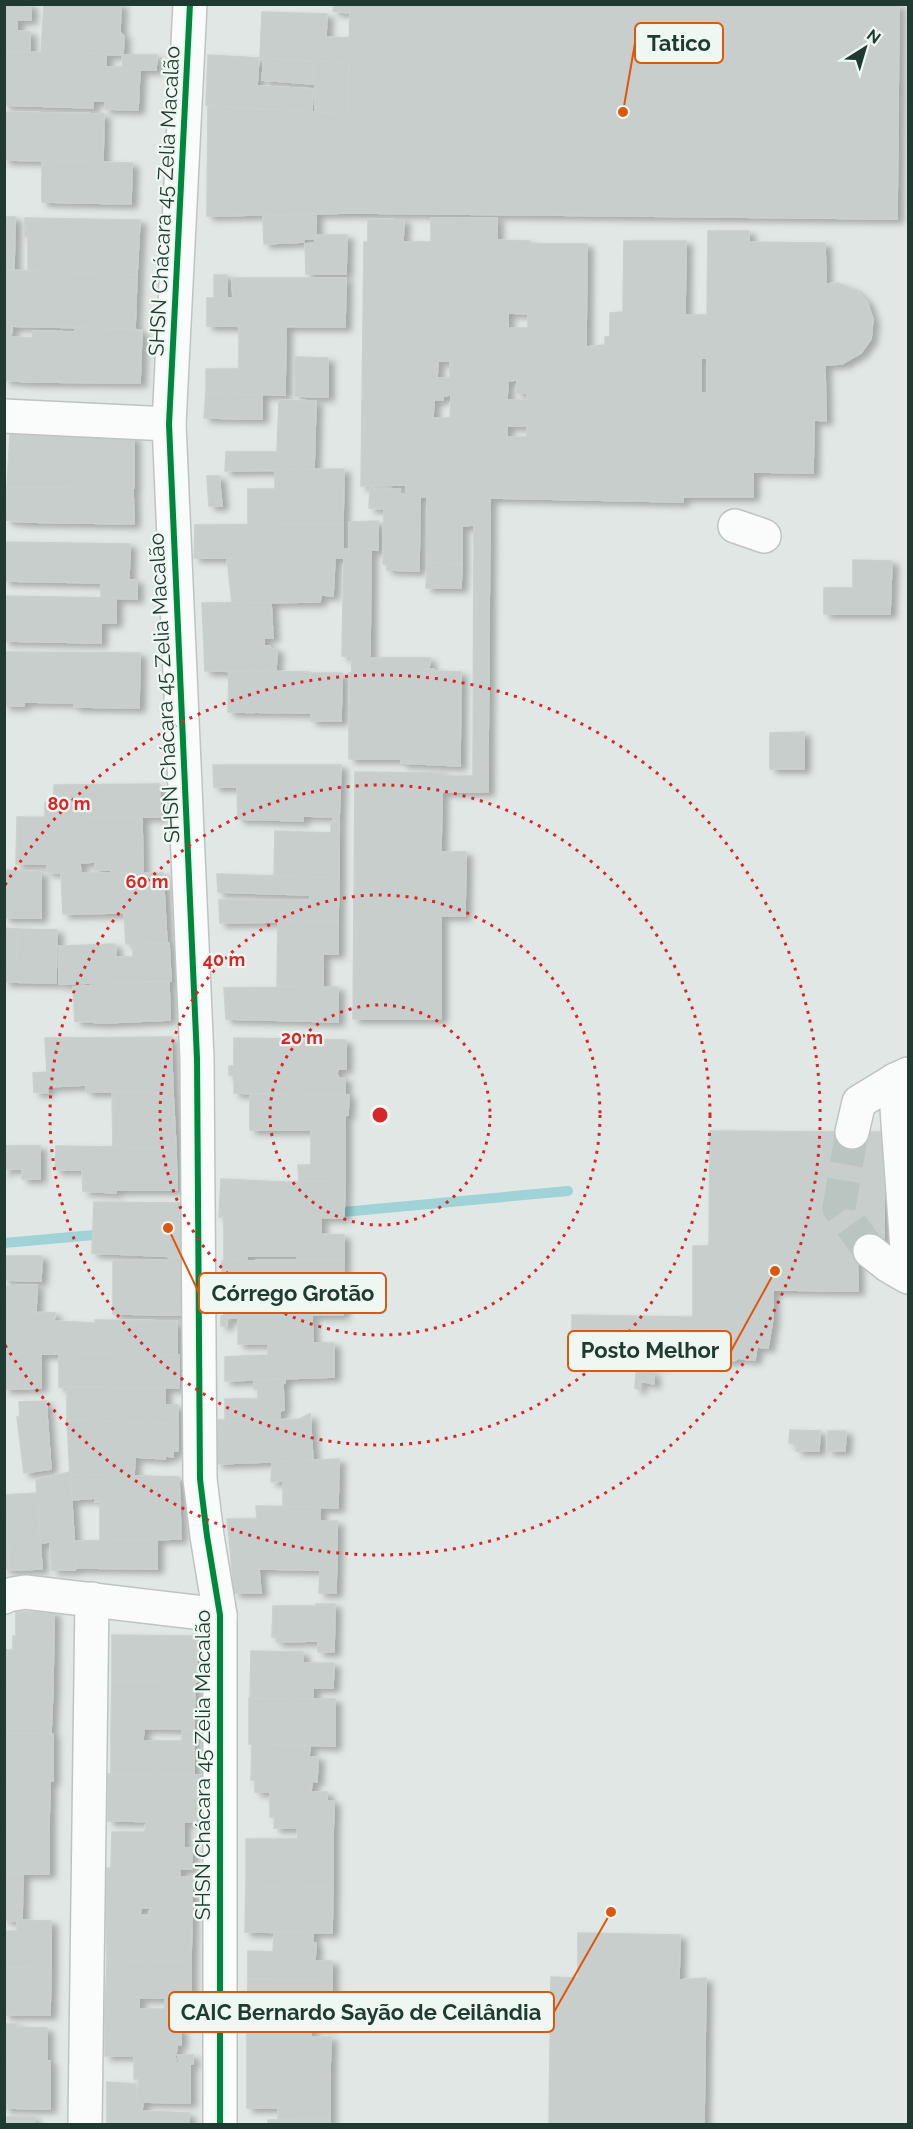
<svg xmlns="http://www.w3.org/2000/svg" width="913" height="2129" font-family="Raleway,sans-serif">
  <defs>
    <filter id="shadow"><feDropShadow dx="6" dy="4" stdDeviation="3" flood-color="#0004"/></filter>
  </defs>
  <rect width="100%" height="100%" fill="#e1e7e4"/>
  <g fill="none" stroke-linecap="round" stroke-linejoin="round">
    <!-- stream -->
    <g stroke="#9fd3d7" stroke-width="10">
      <path d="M332,1213L568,1191"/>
      <path d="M4,1243L105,1234"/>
    </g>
  </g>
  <!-- building -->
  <g fill="#c8cecb" stroke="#cad0cd" stroke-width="1.5" fill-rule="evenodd" filter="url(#shadow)">
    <path d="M4,4H31V20H17V31L30,32V52H4Z"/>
    <path d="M44,4H121L120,32L124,36L123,55L41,53Z"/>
    <path d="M334,4H350L349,13L333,11Z"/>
    <path d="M350,4H899L897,219L353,213L207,216L208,106L348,114Z"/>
    <path d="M262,12L327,14L326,37L349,38V63L260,58Z"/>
    <path d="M4,52L106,54V67H123L122,55H157L156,70H140L138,110L105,109V101H93V108L4,105Z"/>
    <path d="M208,55L259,58L257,86L313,89L312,112L206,105Z"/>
    <path d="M264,58L314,62L313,84L262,80Z"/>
    <path d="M315,61L349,63L348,114L315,112Z"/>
    <path d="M4,112L104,114L103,162L4,160Z"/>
    <path d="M42,160L132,163L131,204L42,202Z"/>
    <path d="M316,215V235H347L346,274H306L305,244L315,243V239H303L304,242L264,244L263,216Z"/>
    <path d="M4,217H15L14,270H4Z"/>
    <path d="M25,218L140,220L137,275L28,271V236L25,237Z"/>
    <path d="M431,218H497V240L530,241L531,244H587L586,347L605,345V337H610V313L623,312L624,241H686L685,315H707L708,231H749V242L825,243L826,284L838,283L855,290L867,302L873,319L871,339L861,353L842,364L825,365L826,421L814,420L813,473L753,472V497H683V502L490,498L488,766H473L474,525L462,526V564L427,562V497H420L419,571L387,570V564H383L384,509L369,508L370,488L400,489V494L407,495L406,485L361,486L364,242H368V219L404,220L403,242H431ZM510,311V313L528,314V328H508V312ZM701,358H707V393H701ZM438,361H450V378H437ZM517,380L516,393H527V400H507L508,381ZM451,395L450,418H433L434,400H443V396ZM507,426H527V437H507Z"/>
    <path d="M4,270L137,275L135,329L4,326Z"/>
    <path d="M214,275H227V298H233L232,278H346L345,327L207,326V298H214Z"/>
    <path d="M4,326H12L11,337L32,338L33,331L75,332V327L142,330L140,383L28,382L4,380Z"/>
    <path d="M239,326H286L285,395L206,393V369H239Z"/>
    <path d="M295,357L328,358V397L295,396Z"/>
    <path d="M206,393L262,395V419L204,418Z"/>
    <path d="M279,400L316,401L314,470L225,471L226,452H277Z"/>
    <path d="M10,434L134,437V488L7,487Z"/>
    <path d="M344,469L343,524L248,525V489H275V470Z"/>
    <path d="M207,476H219L222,506H209Z"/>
    <path d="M7,487L133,488L134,524L21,522L6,520Z"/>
    <path d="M378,521V550H371L370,656H342L344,549L349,550V522Z"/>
    <path d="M343,524V558H194L195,525Z"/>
    <path d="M4,542L130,544L129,580H137V599L101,598V583L4,581Z"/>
    <path d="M227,558H335L333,596L321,595L320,602L232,603Z"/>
    <path d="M853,560L892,561L890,614H824V588H853Z"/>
    <path d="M427,562L462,564L461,588H426Z"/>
    <path d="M4,596L116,598V623H101V643L4,641Z"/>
    <path d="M271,602L273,638H264V646H204L202,603Z"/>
    <path d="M204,646H270L271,649H277L276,672L205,671Z"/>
    <path d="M4,652L140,653L139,708L74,707V703L23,702L24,706H4Z"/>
    <path d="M351,658H430L429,669H434V671L461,672L460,766L401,763V759H349V673L352,672Z"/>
    <path d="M229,671L309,672V713L228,712Z"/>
    <path d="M311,673H342L341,721H311Z"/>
    <path d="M804,732V769H770V733Z"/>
    <path d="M213,765H341L339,822L333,821V817L303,816V821L238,819L237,787H214Z"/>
    <path d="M473,766H488V792H442L441,852H466L465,916H441V1019H353L355,772L442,773V776H473Z"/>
    <path d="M159,784L161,817L45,818V803L54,804V785Z"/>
    <path d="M17,817L142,818L143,874H111V870H95V862L80,863L81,874L47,872V864H16Z"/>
    <path d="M331,822H339V878L274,876L275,831L331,833Z"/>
    <path d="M4,870L41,872V918H4Z"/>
    <path d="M61,873H163L167,943L126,944L124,913L63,914Z"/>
    <path d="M217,874L339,878L338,921L220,923L219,900H310V895L218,892Z"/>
    <path d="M338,921V954H323V987H338V1022L226,1019L224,988L301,987V986H277L278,922Z"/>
    <path d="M4,928L18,929L17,963H4Z"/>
    <path d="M18,929L57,930L56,983L4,982V963H17Z"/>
    <path d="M169,943L171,981L59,984V946L115,944L116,957H133V944Z"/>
    <path d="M169,982L170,1020L103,1023L75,1021L73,987L112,984V983Z"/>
    <path d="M171,1037L173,1092H86V1085L47,1087L48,1093L34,1092L33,1073L47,1072L45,1038Z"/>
    <path d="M234,1038L346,1040V1069H338L337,1074L339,1078H345V1096L234,1093V1076L229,1075V1066H234Z"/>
    <path d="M173,1092L176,1148L113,1147L112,1093Z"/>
    <path d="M250,1094L349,1095L348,1115L345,1116V1182L299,1181L298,1165H311V1130H250Z"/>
    <path d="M710,1131L884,1132V1252L857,1251L858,1291L773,1290V1318L768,1348L757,1347L755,1360L741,1359V1357L733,1361L716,1360V1357L673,1356L676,1343L666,1342L663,1365L645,1364L644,1371L654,1373V1384L640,1381V1390L635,1388L638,1346L632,1344L572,1342V1315L693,1317V1246H709Z"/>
    <path d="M4,1146H40V1179H22V1169H5L4,1176Z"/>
    <path d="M56,1146L176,1148L177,1190H116V1193L83,1191L82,1170H55Z"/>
    <path d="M221,1179L283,1182H345L344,1218L219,1217Z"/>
    <path d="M94,1202L180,1203L181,1257L92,1253Z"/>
    <path d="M224,1217H321V1234L344,1235V1260H297V1256H247V1260L224,1261Z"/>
    <path d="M4,1256H42L41,1281L4,1280Z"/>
    <path d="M169,1257H183L182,1315L113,1314V1260H169Z"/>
    <path d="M344,1260L343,1315L224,1316L225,1280L222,1281V1261Z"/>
    <path d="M37,1285L36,1312H4V1286Z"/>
    <path d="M4,1312H13V1354H17V1389H4Z"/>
    <path d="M13,1312L55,1313L54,1321L95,1323V1320L177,1321V1355L13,1354Z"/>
    <path d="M221,1316H312L313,1343L238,1344V1318H227V1326H221Z"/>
    <path d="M268,1343H334V1377L225,1381V1357L268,1355Z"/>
    <path d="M94,1353L179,1355V1388L59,1387V1354Z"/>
    <path d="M17,1354H41V1388L17,1389Z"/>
    <path d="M282,1379L285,1380V1383H283L284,1410L280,1411V1419L225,1422V1399H258V1389H254V1380Z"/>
    <path d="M67,1387L165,1388V1405H178V1424L67,1420Z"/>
    <path d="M46,1401L51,1469L24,1473L17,1417H20L19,1402Z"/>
    <path d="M310,1414L313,1460L217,1464V1420H225V1422L299,1419Z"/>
    <path d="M67,1420L178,1424V1451H173V1457L166,1456L165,1459L135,1457L134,1476L70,1474Z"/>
    <path d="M790,1430L820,1431L819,1451H796L797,1443H789Z"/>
    <path d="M828,1431H846L845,1451H827Z"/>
    <path d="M339,1459L338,1508L283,1507V1481L271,1482L272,1462Z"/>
    <path d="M70,1472L76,1568L75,1570H52L50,1542L41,1543L36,1480Z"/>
    <path d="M70,1474L179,1477L181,1539L100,1541V1501L95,1502V1498L72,1500Z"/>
    <path d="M37,1493L42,1569L10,1570L4,1495Z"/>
    <path d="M4,1500L9,1567L10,1569H4Z"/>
    <path d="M256,1506L320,1507V1521H337V1546H230L227,1519H257Z"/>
    <path d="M157,1540V1569L76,1568L74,1541Z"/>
    <path d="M337,1546L336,1593H319L320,1570L259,1569L261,1593H234L230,1546Z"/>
    <path d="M316,1604H335L334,1652H318V1641L277,1642V1637H272L273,1606H316Z"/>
    <path d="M16,1612H54L53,1687H4V1650H13V1636H16Z"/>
    <path d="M112,1635L197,1636V1682L112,1681Z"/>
    <path d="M251,1651L303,1652V1663H334L333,1688H313V1699L250,1698Z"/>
    <path d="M112,1681L195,1682L194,1729L111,1728Z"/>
    <path d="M4,1687H53L51,1733H4Z"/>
    <path d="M249,1698L335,1699V1746L249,1744Z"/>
    <path d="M111,1728H144L143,1741H182V1728L194,1729V1775L111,1774Z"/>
    <path d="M4,1733L53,1734V1781L4,1780Z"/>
    <path d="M252,1744L310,1746L309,1757H318L317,1782L312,1781L311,1792H255V1780H251Z"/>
    <path d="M108,1774L203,1775V1822L108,1821Z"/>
    <path d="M4,1780H50L49,1827H4Z"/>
    <path d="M270,1792H327V1801H334L333,1839H298L297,1828H274L275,1817H270Z"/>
    <path d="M146,1821H184V1848H192V1869L111,1868L112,1832H145Z"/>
    <rect x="4" y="1827" width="45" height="47"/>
    <path d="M246,1839H333V1886L246,1887Z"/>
    <path d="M107,1868H180V1877L192,1878V1915H149L150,1908H141L140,1915H106Z"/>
    <path d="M4,1874H23L22,1921L4,1920Z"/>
    <path d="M333,1886L332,1933L245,1932L246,1887Z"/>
    <path d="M106,1915H192L191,1962L107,1960Z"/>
    <path d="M17,1920L51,1921V1968L4,1967V1931H17Z"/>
    <path d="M274,1932L313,1933V1943H316L315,1961H332V1980L248,1979V1951L273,1952Z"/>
    <path d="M578,1933L680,1935L679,1980L706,1978L704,2124H549L551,1977L578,1978Z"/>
    <path d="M107,1960L191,1962V2009H165V1998H139V2009H105Z"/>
    <path d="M4,1967L51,1968L50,2015H4Z"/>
    <path d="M248,1979L332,1980L331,2027L247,2026Z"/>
    <path d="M105,2009H167V2019H178V2030H181V2045L177,2044L176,2055L105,2056Z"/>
    <path d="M4,2024H17L16,2027L47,2028V2061H4Z"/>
    <path d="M247,2026L311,2027V2037H331L330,2073H247Z"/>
    <path d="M134,2055H175L176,2063H179L178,2055H193V2064H190V2103L137,2102L139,2079H134Z"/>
    <path d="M4,2061H50V2109L4,2108Z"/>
    <path d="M247,2073H330V2118L278,2119V2108H247Z"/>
    <path d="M107,2082L136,2084L137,2102H107Z"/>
    <path d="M107,2102H143L142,2111L189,2113V2124H107Z"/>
    <rect x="4" y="2117" width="30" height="7"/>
    <path d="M330,2118V2124H268V2120Z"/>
  </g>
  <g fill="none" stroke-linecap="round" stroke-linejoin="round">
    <!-- minor-tunnel -->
    <path stroke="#bac4c0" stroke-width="33" stroke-dasharray="33 16" stroke-linecap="butt" d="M852,1132L839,1208L870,1251"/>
    <!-- minor casing -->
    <g stroke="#bec4c1" stroke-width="36">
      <g id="minor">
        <path d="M190,4L169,424L197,1059L200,1479L207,1536L220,1615V2124"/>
        <path d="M4,416L169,424"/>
        <path d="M735,526L764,536"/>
        <path d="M895,1080L908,1263"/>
        <path d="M852,1132L859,1102L895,1080L908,1074"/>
        <path d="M870,1251L889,1266L908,1277"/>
        <path d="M4,1597L8,1595L25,1592L220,1615"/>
        <path d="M85,2124L92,1599"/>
      </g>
    </g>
    <!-- minor -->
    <use href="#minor" stroke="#fafbfb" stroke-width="33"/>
    <!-- cycleway casing -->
    <g stroke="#eef7f2" stroke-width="10">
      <path id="cycleway" d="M190,4L169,424L197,1059L200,1479L207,1536L220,1615V2124"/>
    </g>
    <!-- cycleway -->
    <use href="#cycleway" stroke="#00873e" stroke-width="6"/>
  </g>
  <!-- distance rings -->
  <g fill="none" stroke="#d62828" stroke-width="3" stroke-dasharray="3 6">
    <circle cx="380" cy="1115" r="110"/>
    <circle cx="380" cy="1115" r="220"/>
    <circle cx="380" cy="1115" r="330"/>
    <path d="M5 885A440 440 0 1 1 5 1345"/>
  </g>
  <g text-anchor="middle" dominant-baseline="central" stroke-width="4.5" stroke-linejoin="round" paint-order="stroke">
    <!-- street labels -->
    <g font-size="21" fill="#1f3a31" stroke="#eef7f2">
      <text transform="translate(164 201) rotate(-87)">SHSN Chácara 45 Zelia Macalão</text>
      <text transform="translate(164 688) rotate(-93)">SHSN Chácara 45 Zelia Macalão</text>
      <text transform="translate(202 1765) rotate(-90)">SHSN Chácara 45 Zelia Macalão</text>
    </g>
  </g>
  <circle cx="380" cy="1115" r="9" fill="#d62828" stroke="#eef7f2" stroke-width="3"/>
  <g font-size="18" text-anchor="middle" font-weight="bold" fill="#d62828" stroke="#eef7f2" stroke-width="4.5" stroke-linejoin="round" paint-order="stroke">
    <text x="69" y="810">80 m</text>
    <text x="147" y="888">60 m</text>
    <text x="224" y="966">40 m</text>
    <text x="302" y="1044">20 m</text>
  </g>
  <!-- callouts -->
  <path fill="none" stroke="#de570e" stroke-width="2" d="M623 112L635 43M168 1228L199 1293M775 1271L731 1351M611 1912L554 2012"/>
  <g fill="#de570e" stroke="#eef7f2" stroke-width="2">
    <circle cx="623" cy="112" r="6"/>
    <circle cx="168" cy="1228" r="6"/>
    <circle cx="775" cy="1271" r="6"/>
    <circle cx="611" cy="1912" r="6"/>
  </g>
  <g fill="#eef7f2" stroke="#de570e" stroke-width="2">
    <rect x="635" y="23" width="88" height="40" rx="6"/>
    <rect x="199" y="1273" width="187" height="40" rx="6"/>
    <rect x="568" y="1331" width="163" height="40" rx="6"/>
    <rect x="169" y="1992" width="385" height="40" rx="6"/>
  </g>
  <g font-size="22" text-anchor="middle" font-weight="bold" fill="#1f3a31">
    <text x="679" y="51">Tatico</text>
    <text x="293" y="1301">Córrego Grotão</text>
    <text x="650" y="1358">Posto Melhor</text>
    <text x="361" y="2020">CAIC Bernardo Sayão de Ceilândia</text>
  </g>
  <!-- border -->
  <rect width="913" height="2129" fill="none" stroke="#1f3a31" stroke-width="12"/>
  <!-- north arrow -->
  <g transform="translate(865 48) rotate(37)" stroke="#eef7f2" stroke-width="4.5" paint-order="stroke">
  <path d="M0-4.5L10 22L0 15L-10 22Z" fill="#1f3a31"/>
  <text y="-9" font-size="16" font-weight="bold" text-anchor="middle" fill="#1f3a31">N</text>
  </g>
</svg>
